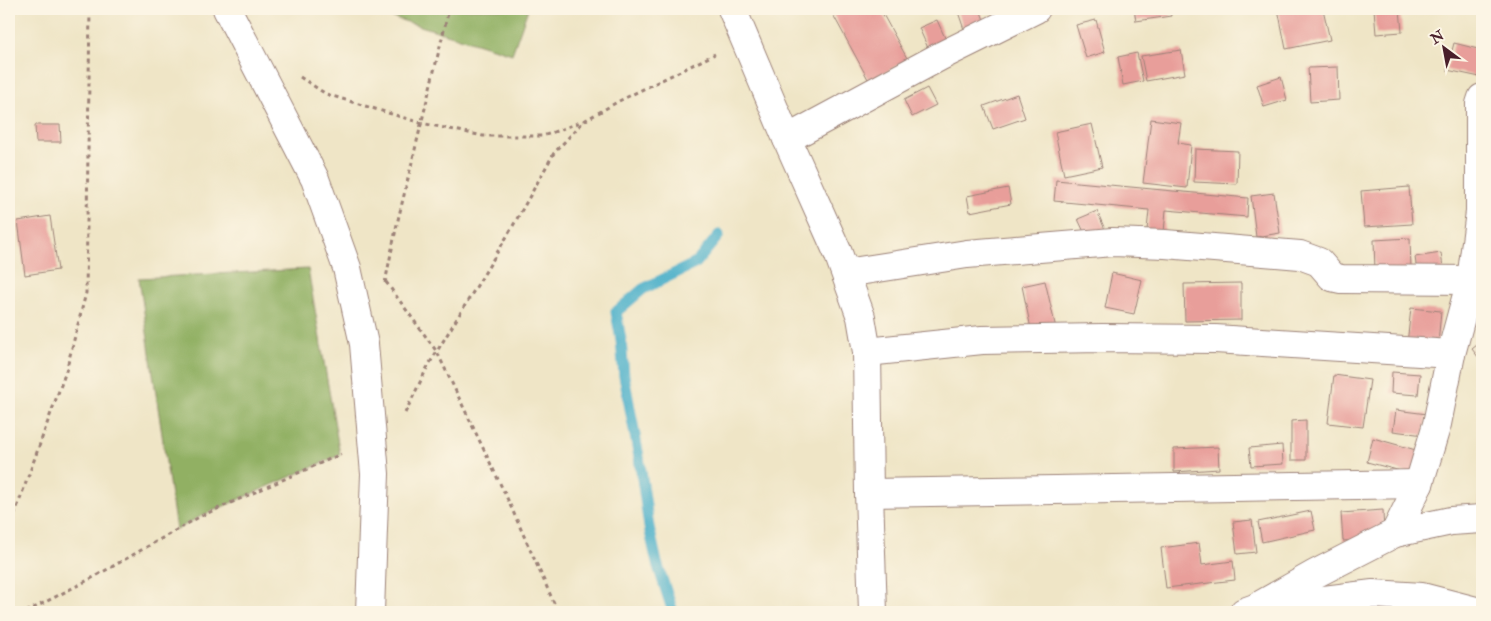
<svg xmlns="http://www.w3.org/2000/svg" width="1491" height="621" font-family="'IM FELL Double Pica',serif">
  <rect width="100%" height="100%" fill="#fcf5e5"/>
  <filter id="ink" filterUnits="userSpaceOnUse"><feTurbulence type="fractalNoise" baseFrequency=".02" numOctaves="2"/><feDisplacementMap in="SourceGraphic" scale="10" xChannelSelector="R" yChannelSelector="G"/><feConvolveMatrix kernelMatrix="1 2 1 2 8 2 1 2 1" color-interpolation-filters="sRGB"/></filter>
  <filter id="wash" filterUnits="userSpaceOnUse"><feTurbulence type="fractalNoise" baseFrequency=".0096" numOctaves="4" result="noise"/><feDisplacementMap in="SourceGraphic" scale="20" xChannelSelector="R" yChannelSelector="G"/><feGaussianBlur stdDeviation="1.12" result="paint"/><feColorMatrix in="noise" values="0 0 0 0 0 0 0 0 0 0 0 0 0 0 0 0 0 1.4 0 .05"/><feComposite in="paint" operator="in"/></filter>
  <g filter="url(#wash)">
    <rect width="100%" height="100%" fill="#efe5c6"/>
    <!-- forest -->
    <g fill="#91b063" stroke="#6e6847">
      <path d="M365,9H528L512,54Z"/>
      <path d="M308,269L340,455L201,516L176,530L139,278Z"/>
    </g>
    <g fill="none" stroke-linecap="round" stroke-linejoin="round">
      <!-- stream -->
      <path stroke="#49afc9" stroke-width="11" d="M673,612L657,563L649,527L639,457L624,376L621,340L616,312L643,289L696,263L719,235"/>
    </g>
    <g id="blocks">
      <!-- building -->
      <g fill="#e89e9a">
        <path d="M830,9H880L908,60L869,81Z"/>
        <path d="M957,9H980L990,37L969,44Z"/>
        <path d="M1134,9H1170L1171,16L1136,21Z"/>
        <path d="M1278,9H1323L1330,40L1286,49Z"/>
        <path d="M1374,9H1400L1402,32L1376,34Z"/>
        <path d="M937,20L950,49L932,57L919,28Z"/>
        <path d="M1096,20L1105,52L1086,58L1076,25Z"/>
        <path d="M1454,43L1482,50V68L1480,77L1447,70Z"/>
        <path d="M1181,50L1185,74L1146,81L1141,56Z"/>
        <path d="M1137,53L1143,81L1123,85L1118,57Z"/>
        <path d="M1338,67L1339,100L1310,102L1308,68Z"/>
        <path d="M1281,77L1287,100L1264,107L1257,85Z"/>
        <path d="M927,88L936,105L912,117L904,100Z"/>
        <path d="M1017,94L1025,118L993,129L984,106Z"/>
        <path d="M1151,119L1181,123L1178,143L1191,145L1187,188L1143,183Z"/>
        <path d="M1092,124L1102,167L1064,175L1055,132Z"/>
        <path d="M35,125H60L61,142H36Z"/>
        <path d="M1195,149L1238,151L1237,184L1194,182Z"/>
        <path d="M1056,180L1248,198L1247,217L1166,210L1164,232L1147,230L1149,210L1054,201Z"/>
        <path d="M1409,187L1412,224L1364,227L1361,191Z"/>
        <path d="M1008,188L1011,204L970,212L967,196Z"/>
        <path d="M1274,193L1280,233L1256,237L1251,196Z"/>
        <path d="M1097,211L1110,241L1092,249L1078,219Z"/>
        <path d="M50,216L58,270L25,275L18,221Z"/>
        <path d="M1410,238L1411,270L1375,272L1374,240Z"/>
        <path d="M1441,253L1444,275L1418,279L1415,257Z"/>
        <path d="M1112,273L1142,280L1134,314L1105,308Z"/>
        <path d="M1045,281L1058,337L1034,343L1022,286Z"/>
        <path d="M1241,283V320L1185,321L1184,284Z"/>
        <path d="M1411,308L1441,311L1436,365L1405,362Z"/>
        <path d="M1482,341V362L1472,349Z"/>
        <path d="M1392,372L1420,374L1418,395L1391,393Z"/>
        <path d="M1334,375L1370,380L1363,427L1328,423Z"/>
        <path d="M1396,410L1427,414L1424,435L1393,431Z"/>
        <path d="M1306,420V460H1291V421Z"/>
        <path d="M1373,438L1423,452L1416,475L1367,462Z"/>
        <path d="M1282,445L1283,464L1251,466L1249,448Z"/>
        <path d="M1218,447L1219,469L1174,472V449Z"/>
        <path d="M1480,481H1482V513H1479Z"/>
        <path d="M1383,510L1384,538L1343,541L1341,513Z"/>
        <path d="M1311,511L1315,530L1262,542L1258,522Z"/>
        <path d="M1252,520L1256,552L1237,554L1233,522Z"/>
        <path d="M1199,543L1202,565L1233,561L1235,580L1166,588L1161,548Z"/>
      </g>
    </g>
  </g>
  <g filter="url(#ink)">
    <use href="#blocks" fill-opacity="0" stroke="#9c8278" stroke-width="1"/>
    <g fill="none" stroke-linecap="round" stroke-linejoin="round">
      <!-- minor casing -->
      <g stroke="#9c8278" stroke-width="30">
        <g id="minor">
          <path d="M227,9L315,179L347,268L364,344L375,474L370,612"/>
          <path d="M732,9L787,139L838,253L861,317L867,352L869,493L873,612"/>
          <path d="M787,139L941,56L1036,9"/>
          <path d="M846,273L967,254L1113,242L1165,244L1300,255L1319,262L1332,277L1341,279L1471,280"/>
          <path d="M867,352L982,340L1102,338L1215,339L1451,354"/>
          <path d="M869,493L1419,484"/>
          <path d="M1395,533L1419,484L1437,424L1451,354L1471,280L1480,212V104L1482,98"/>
          <path d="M1267,607L1373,594L1422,597L1480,612"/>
          <path d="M1244,612L1255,608L1315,574L1395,533L1451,521L1482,519"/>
        </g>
      </g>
      <!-- path -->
      <g stroke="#9c8278" stroke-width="3" stroke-dasharray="4 4" stroke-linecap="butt">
        <path d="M300,77L326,94L421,123L483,136H543L583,121"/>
        <path d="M386,282L437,352L507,498L558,612"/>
        <path d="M385,283L397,224L449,9"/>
        <path d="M405,413L428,366L509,233L554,153L584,121L619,101L715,54"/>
        <path d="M9,530L66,371L86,293L90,9"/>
        <path d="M26,612L94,577L201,516L341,454"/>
      </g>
      <!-- minor -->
      <use href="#minor" stroke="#fff" stroke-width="28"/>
    </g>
  </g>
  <!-- margin -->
  <rect width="1491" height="621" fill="none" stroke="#fcf5e5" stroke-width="30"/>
  <!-- north arrow -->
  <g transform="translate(1444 48) rotate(328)" stroke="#fcf5e5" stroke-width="4" paint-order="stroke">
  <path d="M0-4L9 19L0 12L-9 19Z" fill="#4a1f2b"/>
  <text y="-8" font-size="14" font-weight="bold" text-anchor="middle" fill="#4a1f2b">N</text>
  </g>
</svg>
